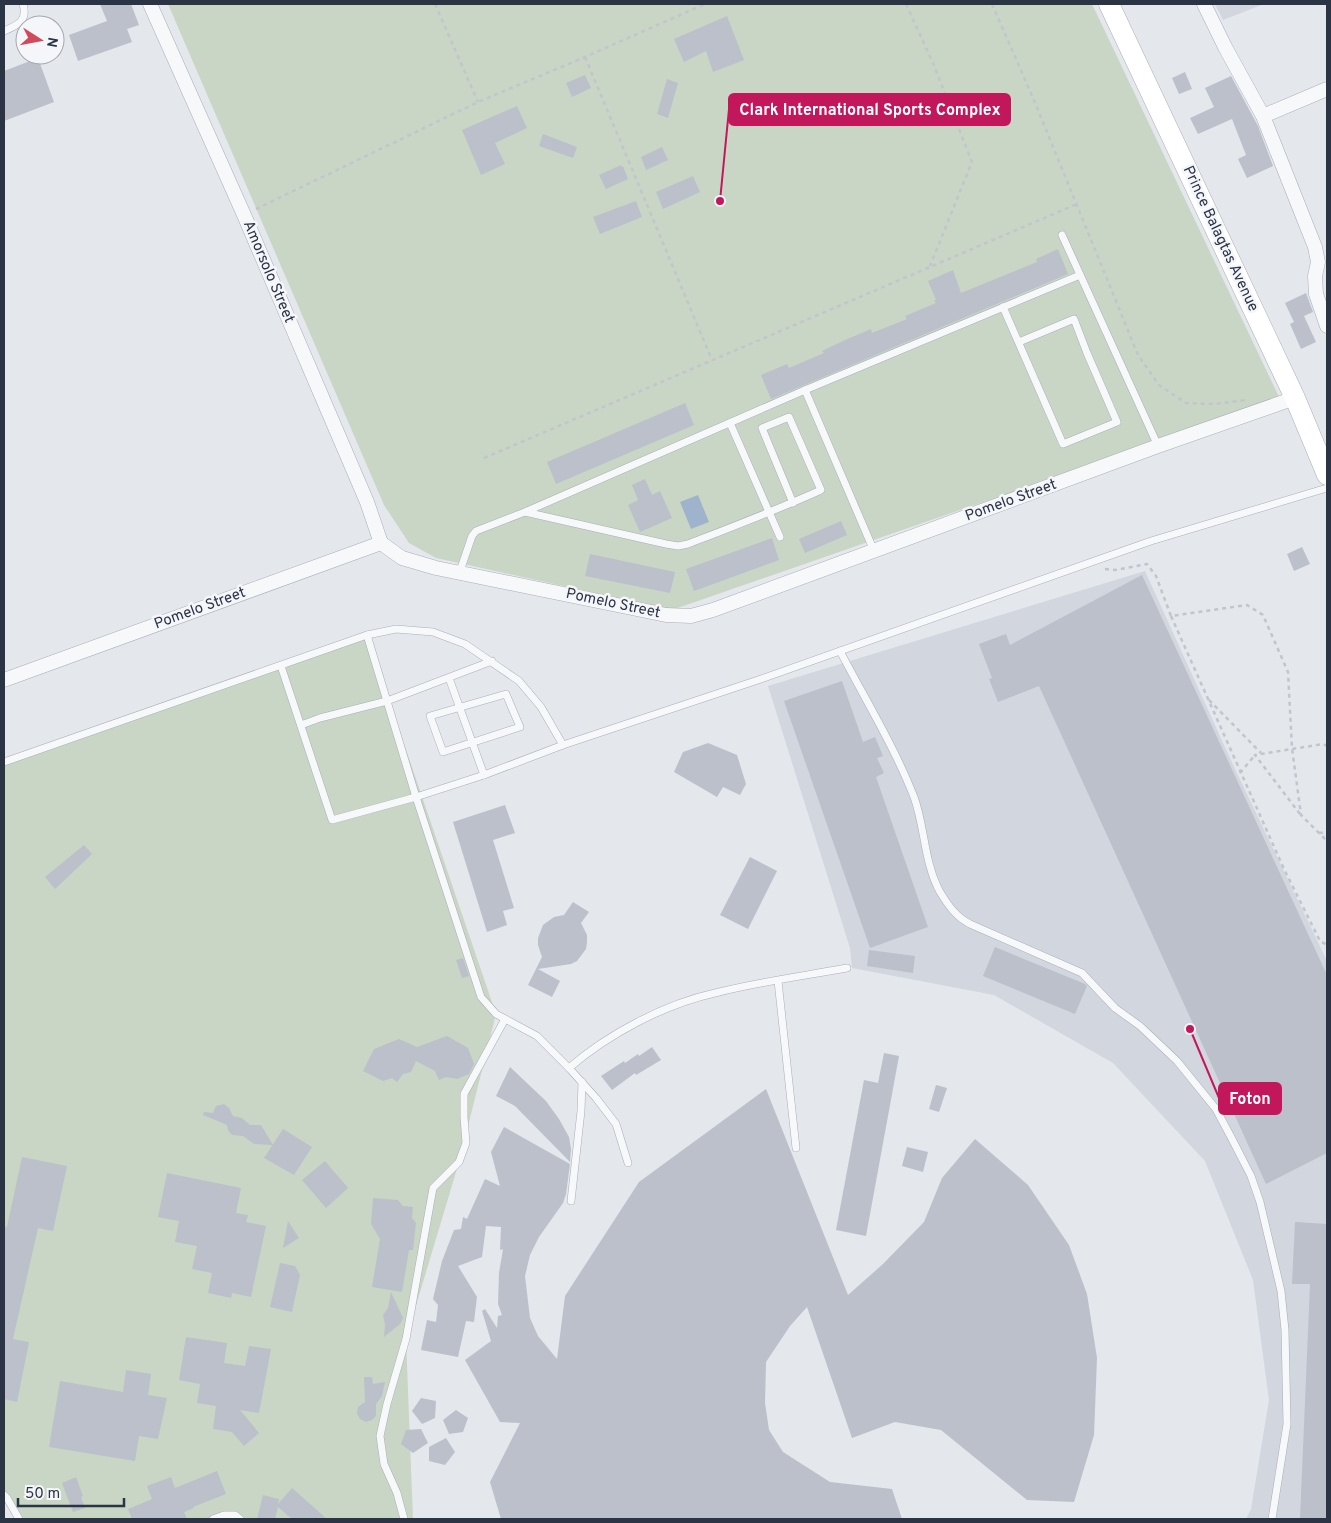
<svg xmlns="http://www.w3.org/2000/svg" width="1331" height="1523" font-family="Overpass,sans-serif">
  <rect width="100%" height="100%" fill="#e4e7ec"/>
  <!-- built -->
  <g fill="#d2d6de">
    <path d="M1215,4H1264L1223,20Z"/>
    <path d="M1145,571L1234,767L1327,961V1519H1246L1251,1509L1269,1400L1253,1280L1205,1161L1113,1063L994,995L852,968L850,948L768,686Z"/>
  </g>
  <!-- green -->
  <g fill="#c9d6c5">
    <path d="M168,4H1092L1280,399L672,610L436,558L409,543L384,505Z"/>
    <path d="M367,635L496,1014L459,1162L406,1339L413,1519H19L4,1495V760Z"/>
  </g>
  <!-- water -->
  <path fill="#9fb4cc" d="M698,495L709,522L691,529L680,502Z"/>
  <!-- building -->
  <g fill="#bbc0ca">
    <path d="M100,4H131L139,25L127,29L132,42L78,61L69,35L107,21Z"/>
    <path d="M727,16L744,60L713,72L706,51L684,62L674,39Z"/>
    <path d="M38,58L54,102L4,121V71Z"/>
    <path d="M1185,72L1192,89L1179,94L1172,78Z"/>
    <path d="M585,75L591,88L572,97L566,83Z"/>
    <path d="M1231,76L1258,126L1273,166L1247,178L1238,159L1246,155L1232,119L1198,134L1190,118L1214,107L1205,88Z"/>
    <path d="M667,79L678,83L668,118L657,114Z"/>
    <path d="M989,93L994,105L982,111L977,99Z"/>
    <path d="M517,106L527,128L495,143L505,164L481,175L462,130Z"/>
    <path d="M543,134L577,147L573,158L539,146Z"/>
    <path d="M662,147L668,160L646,170L641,157Z"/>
    <path d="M621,165V167L623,166L628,179L606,189L599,175Z"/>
    <path d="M693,176L700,192L663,209L656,192Z"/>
    <path d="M636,201L642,217L600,234L593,217Z"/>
    <path d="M1058,249L1068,274L771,399L761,375L787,364L789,368L824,353L822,351L845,340L871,329L872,333L907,319L905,316L936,303L934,300H936L928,281L953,270L961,293L1037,262L1036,259Z"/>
    <path d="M1306,293L1313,312L1304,316L1316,342L1301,349L1290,324L1294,322L1285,303Z"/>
    <path d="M685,403L694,425L556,484L547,462Z"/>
    <path d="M645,479L652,495L660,491L672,518L640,532L628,505L638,500L632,485Z"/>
    <path d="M841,521L847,535L805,553L799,539Z"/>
    <path d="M772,538L779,560L694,591L686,569Z"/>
    <path d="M1302,547L1310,564L1294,571L1287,554Z"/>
    <path d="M590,554L675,572L670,593L585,576Z"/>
    <path d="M1142,575L1327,975V1153L1266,1184L1039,686L998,702L989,679L992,678L979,644L1006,634L1010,645Z"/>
    <path d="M842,681L863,742L875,737L883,756L877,758L884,773L876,777L928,927L870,948L784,701Z"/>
    <path d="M708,743L737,755L746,784L740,795L723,787L717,797L674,772L683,752Z"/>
    <path d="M505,805L515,833L493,840L514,908L503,911L507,925L487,932L453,822Z"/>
    <path d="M84,845L92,854L55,889L45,877Z"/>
    <path d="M750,857L777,871L748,929L720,915Z"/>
    <path d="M573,902L589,912L581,923L587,935V942L586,949L577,961L571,964L538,969L560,981L552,997L528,985L542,957L538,945V938L543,925L554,917L564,915Z"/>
    <path d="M995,947L1085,984L1087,986L1075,1014L983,976Z"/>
    <path d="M869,950L915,956L913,973L867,966Z"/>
    <path d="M463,958L469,976L462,978L456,960Z"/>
    <path d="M447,1036L468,1048L474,1064L469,1074L457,1079L446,1077L439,1080L435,1071L416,1061L411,1072L403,1074L397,1082L392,1078L383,1081L363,1071L374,1049L399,1039L417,1047Z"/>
    <path d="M652,1047L661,1060L636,1075L635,1073L612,1090L601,1076L624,1061L625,1063L638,1054L639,1056Z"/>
    <path d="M884,1053L899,1056L866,1236L836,1230L864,1080L878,1083Z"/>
    <path d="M510,1067L546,1101L559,1119L569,1137L571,1149L570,1162L515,1106L496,1096Z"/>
    <path d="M936,1085L947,1088L939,1112L929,1109Z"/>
    <path d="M766,1089L848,1295L883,1264L924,1222L942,1178L975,1139L1028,1185L1069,1245L1087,1294L1097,1358L1094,1435L1074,1502L1027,1500L941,1430L895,1422L852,1438L807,1307L790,1326L766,1362L765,1403L769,1430L783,1452L830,1482L892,1489L902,1519H501L490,1482L520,1423L500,1422L465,1360L491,1341L482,1311L485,1309L497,1328L498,1316L502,1315L498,1304L499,1273L503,1249L500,1250L501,1227L486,1226L482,1257L458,1266L477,1297L474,1322L466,1321L458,1357L421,1350L427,1320L436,1322L438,1305L433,1299L442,1261L454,1230L461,1229L463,1217L467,1219L485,1179L500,1186L491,1152L504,1127L570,1164L566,1194L563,1203L539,1237L530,1255L525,1276L530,1318L538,1336L557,1359L565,1296L639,1182Z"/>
    <path d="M224,1104L229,1108L233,1116L242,1118L250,1125H261L273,1145L254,1144L243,1136L232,1135L228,1130L227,1125L203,1115L204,1112L213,1113L216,1106Z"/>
    <path d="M283,1129L312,1147L294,1175L264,1158Z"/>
    <path d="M907,1147L928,1152L923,1172L902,1166Z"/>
    <path d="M22,1157L67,1166L53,1231L38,1228L13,1339L29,1342L17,1402L4,1399V1226L7,1227Z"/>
    <path d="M325,1161L348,1188L326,1208L302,1180Z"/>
    <path d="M167,1173L241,1188L236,1213L248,1215L246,1222L266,1226L251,1297L232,1293L231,1298L208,1293L212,1273L192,1269L197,1246L175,1242L179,1221L158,1217Z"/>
    <path d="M373,1198L398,1200L403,1206L413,1207L412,1218L416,1223L413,1250H409L402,1292L372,1287L380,1239L371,1224Z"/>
    <path d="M288,1221L299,1238L283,1248Z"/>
    <path d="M1295,1222L1327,1224V1519H1300L1310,1284H1292Z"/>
    <path d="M280,1263L295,1266L300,1275L292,1312L270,1307Z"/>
    <path d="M391,1292L403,1318L400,1324L384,1337L385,1325L383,1315L388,1308Z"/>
    <path d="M186,1337L227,1343L224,1363L245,1366L249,1346L271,1349L259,1413L240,1410L259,1433L244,1446L232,1432L213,1429L216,1406L197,1403L200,1384L179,1380Z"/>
    <path d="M126,1370L151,1374L148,1395L167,1398L158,1439L139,1436L135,1461L49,1447L60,1381L123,1392Z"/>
    <path d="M364,1377H372L373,1384L385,1382L382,1396L376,1404V1416L372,1420L366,1422L360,1419L357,1413L358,1407L365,1402Z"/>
    <path d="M421,1398L436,1401L435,1418L422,1424L412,1411Z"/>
    <path d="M456,1410L468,1418L463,1432L449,1434L443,1420Z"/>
    <path d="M421,1429L428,1443L413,1453L401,1444L406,1430Z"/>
    <path d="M446,1438L455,1452L445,1465L429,1461V1447Z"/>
    <path d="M217,1471L226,1494L193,1507L194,1508L184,1512L187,1519H132L128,1509L152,1499L147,1486L171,1477L175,1488Z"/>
    <path d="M76,1477L83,1496L81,1497L85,1508L73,1512L62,1483Z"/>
    <path d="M292,1488L327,1519H292L278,1507L275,1519H257L263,1495L279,1499L278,1504Z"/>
  </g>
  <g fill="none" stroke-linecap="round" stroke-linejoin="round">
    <!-- lane casing -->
    <g stroke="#a9aeb7" stroke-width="8">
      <g id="lane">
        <path d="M4,31C18,25 28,21 23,4"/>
        <path d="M1062,235L1158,446"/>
        <path d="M1003,307L1063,444L1117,422L1087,353L1074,319L1019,342"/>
        <path d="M805,390L874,551"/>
        <path d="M730,423L780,537"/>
        <path d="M525,512L666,544L678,546L688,544C732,527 777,510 821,490L789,417L762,428L793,503"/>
        <path d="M460,571L472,536L476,531L525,512L805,390L1080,275"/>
        <path d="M367,635L396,629L433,632L465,644L519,681L541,707L563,745"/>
        <path d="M840,651C865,699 894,746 914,797C925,827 924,863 940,892C948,905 956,917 970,924L1082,973L1115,1008L1140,1026L1177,1061L1216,1109L1232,1139L1251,1176L1260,1202L1281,1291L1285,1330L1287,1424L1272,1519"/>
        <path d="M281,666L332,820L416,797L484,775L563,745L761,679L1151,541L1327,488"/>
        <path d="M449,678L484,775"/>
        <path d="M506,694L520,727L443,752L430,716Z"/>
        <path d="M301,725L320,718L387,701L492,661"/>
        <path d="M4,762L367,635L416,797L481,997L496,1014L537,1036L569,1068C608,1034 665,1004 715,993C758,982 803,976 847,968"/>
        <path d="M778,981L796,1148"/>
        <path d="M569,1068L596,1098L616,1124L628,1163"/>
        <path d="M571,1201L581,1111L582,1082"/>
        <path d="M4,1495L7,1498L19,1519"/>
        <path d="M213,1519L224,1515H235L240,1519"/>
        <path d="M404,1519L397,1493L384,1464L380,1436L387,1404L406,1339L433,1188L459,1162L466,1143L464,1117V1094L505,1019"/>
      </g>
    </g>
    <!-- street casing -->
    <g stroke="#a9aeb7" stroke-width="15">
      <g id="street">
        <path d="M150,4L244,215L367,502L381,543"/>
        <path d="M1204,4L1225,47L1263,116L1315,247L1318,262L1315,276L1316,294L1327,326"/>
        <path d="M1263,116L1327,89"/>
        <path d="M381,543L402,558L436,568L666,615L691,616L713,610L1158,446L1295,398"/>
        <path d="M4,680L381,543"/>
      </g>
    </g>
    <!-- secondary casing -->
    <g stroke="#a9aeb7" stroke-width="21">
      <path id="secondary" d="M1109,4L1295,398L1327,475"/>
    </g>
    <!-- path -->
    <g stroke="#c2c5cb" stroke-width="2.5" stroke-dasharray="4 4" stroke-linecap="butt">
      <path d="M435,4L478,102"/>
      <path d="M906,4L933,63L972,162L930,266"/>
      <path d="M992,4L1036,105L1138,355L1159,385L1186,403L1214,404L1247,400"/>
      <path d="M585,57L712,360"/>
      <path d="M256,209L478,102L585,57L705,4"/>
      <path d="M484,458L1077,204"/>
      <path d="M1105,569L1115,570L1147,564L1156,576L1171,616L1247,605L1263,615L1288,672L1292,748L1301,815L1327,841"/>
      <path d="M1171,616L1284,869L1320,941L1327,945"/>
      <path d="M1209,700L1261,753"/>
      <path d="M1240,773L1255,755"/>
      <path d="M1300,814L1255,755L1323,744L1327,746"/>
      <path d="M1319,833L1327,832"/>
    </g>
    <!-- lane -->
    <use href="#lane" stroke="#f7f8fa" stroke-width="7"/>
    <!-- street -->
    <use href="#street" stroke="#f7f8fa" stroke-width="14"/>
    <!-- secondary -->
    <use href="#secondary" stroke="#fff" stroke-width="20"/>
  </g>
  <g text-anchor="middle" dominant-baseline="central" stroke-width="5" stroke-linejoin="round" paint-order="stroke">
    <!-- street labels -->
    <g font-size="15" fill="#2b3445" stroke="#f4f6f9">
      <text transform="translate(1220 239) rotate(65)">Prince Balagtas Avenue</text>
      <text transform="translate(268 272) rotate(67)">Amorsolo Street</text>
      <text transform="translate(1011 501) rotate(-20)">Pomelo Street</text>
      <text transform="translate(613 604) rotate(12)">Pomelo Street</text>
      <text transform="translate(200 609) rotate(-20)">Pomelo Street</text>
    </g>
  </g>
  <!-- callouts -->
  <path fill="none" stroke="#c2185b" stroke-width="2" d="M720 201L729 109M1190 1029L1219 1098"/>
  <g fill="#c2185b" stroke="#f4f6f9" stroke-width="2">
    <circle cx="720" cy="201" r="5"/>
    <circle cx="1190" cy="1029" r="5"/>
  </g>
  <g fill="#c2185b" stroke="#c2185b" stroke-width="2">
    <rect x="729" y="94" width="281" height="31" rx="5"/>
    <rect x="1219" y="1083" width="62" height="31" rx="5"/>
  </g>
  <g font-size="16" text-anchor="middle" font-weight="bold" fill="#fff">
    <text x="870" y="115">Clark International Sports Complex</text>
    <text x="1250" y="1104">Foton</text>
  </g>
  <!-- border -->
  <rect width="1331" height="1523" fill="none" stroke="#2b3445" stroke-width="10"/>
  <!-- north arrow -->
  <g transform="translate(40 40) rotate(101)"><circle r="24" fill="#f4f6f9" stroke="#a4a8b1"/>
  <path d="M0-4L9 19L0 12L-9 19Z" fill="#d1495b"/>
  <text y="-8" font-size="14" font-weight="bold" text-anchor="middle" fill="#2b3445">N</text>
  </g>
  <!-- scale -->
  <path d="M18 1498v8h106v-8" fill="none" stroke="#2b3445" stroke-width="2.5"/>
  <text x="25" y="1498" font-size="15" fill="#2b3445" stroke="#f4f6f9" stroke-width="4" paint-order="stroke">50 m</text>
</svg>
